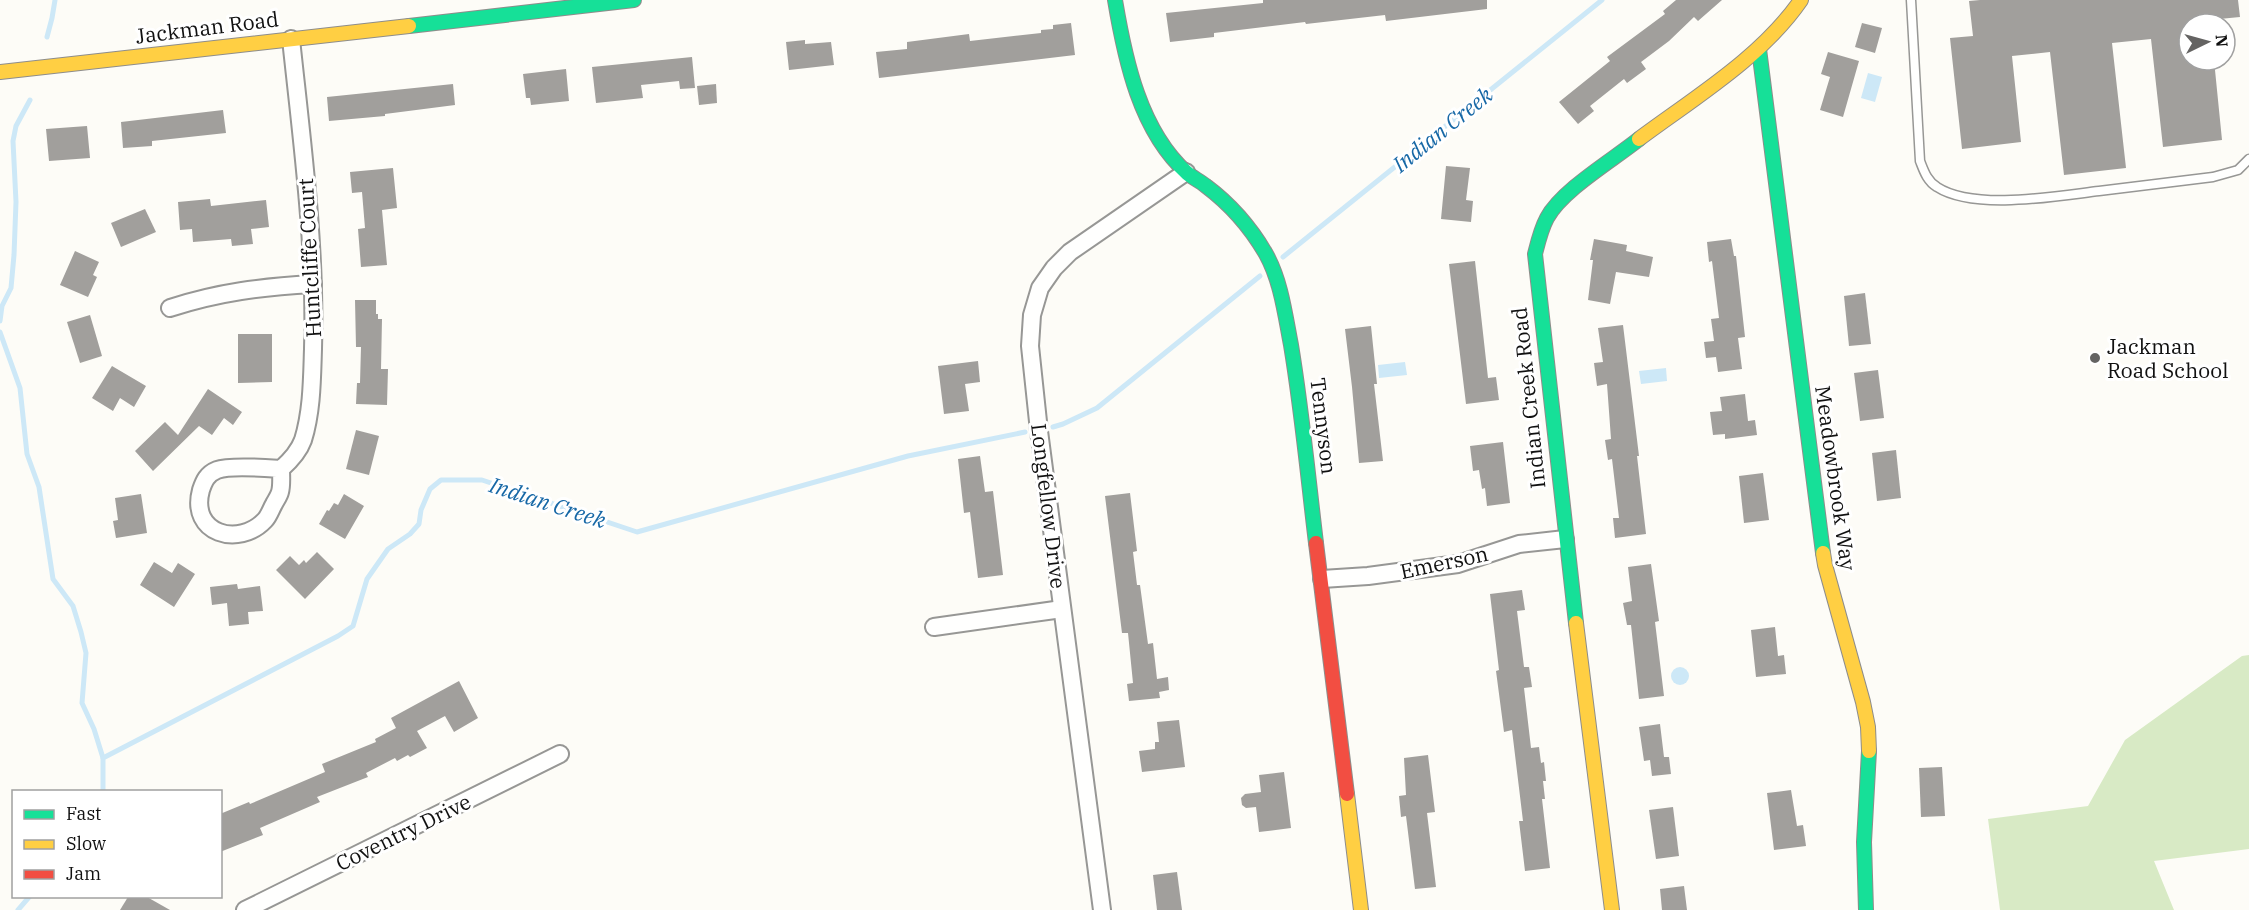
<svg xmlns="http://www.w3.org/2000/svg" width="2249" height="910" font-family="'IBM Plex Serif',serif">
  <rect width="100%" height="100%" fill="#fdfcf7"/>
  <!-- forest -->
  <path fill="#d8eac5" d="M2249,655V849L2154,861L2174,910H2000L1988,819L2088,806L2125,740L2242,656Z"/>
  <!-- water -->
  <g fill="#cde8f7">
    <path d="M1868,73L1882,77L1875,102L1861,98Z"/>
    <path d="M1405,362L1407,375L1379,378L1378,365Z"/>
    <path d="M1666,368L1667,381L1641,384L1639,371Z"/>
    <circle cx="1680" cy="676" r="9"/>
  </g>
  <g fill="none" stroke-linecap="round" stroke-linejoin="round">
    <!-- stream -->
    <g stroke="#cde8f7" stroke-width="5">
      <path d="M47,37L52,18L55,0"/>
      <path d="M1283,257L1602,0"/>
      <path d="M0,321L2,306L11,288L14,255L16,202L13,141L16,126L30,100"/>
      <path d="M0,332L20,388L27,454L39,487L53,579L73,606L81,632L86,653L82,703L94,729L103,758"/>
      <path d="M1053,427L1063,424L1097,408L1260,276"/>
      <path d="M103,792V758L338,636L353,626L367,579L388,549L410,534L419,524L421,510L430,489L441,480H482L637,532L908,456L1025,432"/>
      <path d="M18,910L30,896"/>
    </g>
  </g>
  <!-- building -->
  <g fill="#a19f9c">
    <path d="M1263,0H1487V9L1386,21L1385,15L1306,24L1305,22L1214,33V37L1170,42L1166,13L1263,3Z"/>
    <path d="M1676,0H1722L1698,21L1694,17L1669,41L1641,62L1646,69L1627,83L1624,79L1590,106L1594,111L1578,124L1559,102L1610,61L1607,57L1665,14L1663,11Z"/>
    <path d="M1980,0H2238L2240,17L2209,20L2210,24H2189V60H2214L2222,140L2163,147L2151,39L2112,43L2126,168L2064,175L2050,52L2012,56L2021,142L1962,149L1950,38L1973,36L1969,1Z"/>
    <path d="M1071,23L1075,55L879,78L876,52L907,49V42L969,34L970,41L1041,33V30L1053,29V25Z"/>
    <path d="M1862,23L1882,28L1875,53L1855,47Z"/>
    <path d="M805,40V44L831,42L834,65L789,70L786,42Z"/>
    <path d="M1828,52L1859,61L1843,117L1820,110L1830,77L1821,74Z"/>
    <path d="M692,57L695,88L680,89L679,81L641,85L643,98L596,103L592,67Z"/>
    <path d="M566,69L569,101L531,105L530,98H526L523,74Z"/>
    <path d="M453,84L455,105L385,114V116L329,121L327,97Z"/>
    <path d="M716,84L717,103L699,105L697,86Z"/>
    <path d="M223,110L226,133L152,141V146L123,148L121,122Z"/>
    <path d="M87,126L90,158L49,161L46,129Z"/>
    <path d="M1446,166L1470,168L1466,200L1473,201L1471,222L1441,219Z"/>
    <path d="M393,168L397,208L382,210L387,265L361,267L358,229L365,228L362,192L352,193L350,172Z"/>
    <path d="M210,199L211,206L266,200L269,227L251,229L253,244L232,246L231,239L193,242L192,229L180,230L178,202Z"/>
    <path d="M145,209L156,232L121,247L111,223Z"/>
    <path d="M1594,239L1627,245L1626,251L1653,257L1649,277L1616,272L1610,304L1588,300L1593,260H1590Z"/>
    <path d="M1731,239L1734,256H1736L1745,337L1738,338L1742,369L1718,372L1716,357L1706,358L1704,342L1714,341L1711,319L1719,318L1712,261L1709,262L1707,242Z"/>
    <path d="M75,251L99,262L93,275L97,277L88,297L60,285Z"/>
    <path d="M1475,261L1488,378L1496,377L1499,400L1466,404L1449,264Z"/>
    <path d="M1865,293L1871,344L1849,346L1844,296Z"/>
    <path d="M355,300H376V314H378V319H382L381,369H388L387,405L356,404L357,383H360L361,347H356Z"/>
    <path d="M90,315L102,356L80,363L67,322Z"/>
    <path d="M1623,325L1639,456H1637L1646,534L1615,538L1613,518H1619L1612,459L1608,460L1605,440L1611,439L1607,384L1597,386L1594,363L1603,362L1598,328Z"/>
    <path d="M1371,326L1377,384H1374L1383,461L1359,463L1352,387L1345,329Z"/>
    <path d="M238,334H272V382L238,383Z"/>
    <path d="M978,361L980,382L965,384L969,411L944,414L938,366Z"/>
    <path d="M112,366L146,386L134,407L120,398L113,411L92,398Z"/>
    <path d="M1878,370L1884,418L1860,421L1854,373Z"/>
    <path d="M208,389L242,412L233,425L224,418L212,435L199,426L153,471L135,451L165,422L178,435Z"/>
    <path d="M1745,394L1748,421L1755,420L1757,435L1725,439V434L1713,435L1710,412L1722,411L1720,397Z"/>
    <path d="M356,430L379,436L369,475L346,469Z"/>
    <path d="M1503,442L1510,503L1487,506L1485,488L1482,489L1479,470L1473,471L1470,446Z"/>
    <path d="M1896,450L1901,498L1877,501L1872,453Z"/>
    <path d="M980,456L985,492L993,491L1003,575L978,578L970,512L964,513L958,459Z"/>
    <path d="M1763,473L1769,520L1744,523L1739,476Z"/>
    <path d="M1130,493L1137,551L1133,552L1137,585H1140L1148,644L1153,643L1157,679L1168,677L1169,690L1159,692L1160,698L1129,701L1127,684L1133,683L1128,633H1122L1105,496Z"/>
    <path d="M141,494L147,533L116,538L113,521L118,520L115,498Z"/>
    <path d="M344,494L364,506L345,539L319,524L327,510L329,511L334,503L338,505Z"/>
    <path d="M317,552L334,569L305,599L276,570L290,556L299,565L304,560L306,563Z"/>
    <path d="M154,562L172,573L178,563L195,574L174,607L140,585Z"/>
    <path d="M1651,564L1659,621L1655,622L1664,696L1639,699L1631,625H1627L1623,603L1632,601L1628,567Z"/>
    <path d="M237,584L238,589L260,586L263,611L248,612L249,624L229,626L227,603L212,605L210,587Z"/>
    <path d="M1522,590L1525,610L1517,611L1524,667H1529L1532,687L1524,688L1531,748L1539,747L1541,763L1544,762L1546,781H1543L1545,799H1542L1550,868L1525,871L1519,821H1523L1512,730L1504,732L1496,671L1499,670L1490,594Z"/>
    <path d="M1775,627L1778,656L1784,655L1786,674L1756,677L1751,630Z"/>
    <path d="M459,681L478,718L454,732L445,716L417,731L427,748L410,757L408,755L397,761L395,758L366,773L368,777L317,797L320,802L260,828L263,835L220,852V814L249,802L250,804L325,772L322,764L376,742L375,739L396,728L391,718Z"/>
    <path d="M1179,720L1185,767L1142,772L1139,751L1155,749V742H1159L1157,722Z"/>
    <path d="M1660,724L1664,757H1669L1671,774L1652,776L1650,760L1644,761L1639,727Z"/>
    <path d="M1428,755L1435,812L1427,813L1436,887L1415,889L1406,816L1401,817L1399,796L1406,795L1404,758Z"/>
    <path d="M1942,767L1945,816L1921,817L1919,768Z"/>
    <path d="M1284,772L1291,828L1259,832L1256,807L1246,808L1242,805L1241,798L1245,794L1261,792L1259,775Z"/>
    <path d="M1791,790L1797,826L1803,825L1806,846L1774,850L1767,793Z"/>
    <path d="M1673,807L1679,856L1656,859L1649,810Z"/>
    <path d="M1177,872L1182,910H1157L1153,875Z"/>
    <path d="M1684,886L1687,910H1662L1660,889Z"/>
    <path d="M128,897H147L170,910H120Z"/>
  </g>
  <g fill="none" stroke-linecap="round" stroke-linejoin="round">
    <!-- lane casing -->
    <g stroke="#979795" stroke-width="11">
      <path id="lane" d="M1911,0L1920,161C1924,171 1927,181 1937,187C1974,211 2057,196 2099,191C2137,186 2175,182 2213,177L2238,170L2249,159"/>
    </g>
    <!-- street casing -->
    <g stroke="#979795" stroke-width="20">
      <g id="street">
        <path d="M170,308C219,292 262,287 313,284"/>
        <path d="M281,469C281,476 282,485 280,492C279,496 276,500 274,504C271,509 269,516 265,520C239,548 189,534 201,490C204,481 207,474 217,470C230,465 266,468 281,469C290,461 299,451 303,440C312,411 312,379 313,349C316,245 302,142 291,39"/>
        <path d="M1322,579L1368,576L1458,564L1519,544L1565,539"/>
        <path d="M934,627L1062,609"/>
        <path d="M245,910L560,754"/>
        <path d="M1102,910L1039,431L1030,346L1032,315L1040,288L1054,268L1070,252L1186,172"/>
      </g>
    </g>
    <!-- fast casing -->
    <g stroke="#8e8d8b" stroke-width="16">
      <g id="fast">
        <path d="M1115,0C1125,60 1140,131 1187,173C1193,178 1200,181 1206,186C1230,204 1251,228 1266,254C1281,281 1285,314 1291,345C1302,411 1308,477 1316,543"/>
        <path d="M409,26L634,0"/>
        <path d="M1759,49L1823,553"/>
        <path d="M1576,623L1535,254C1538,242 1541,229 1547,218C1562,190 1613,160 1639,139"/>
        <path d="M1866,910L1864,842L1869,751"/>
      </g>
    </g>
    <!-- slow casing -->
    <g stroke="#8e8d8b" stroke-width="16">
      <g id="slow">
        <path d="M0,72L409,26"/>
        <path d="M1639,139C1694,98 1762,57 1801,0"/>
        <path d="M1823,553L1825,565L1863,702L1868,727L1869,751"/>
        <path d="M1576,623L1612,910"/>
        <path d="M1347,794L1361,910"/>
      </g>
    </g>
    <!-- jam casing -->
    <g stroke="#8e8d8b" stroke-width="16">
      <path id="jam" d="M1316,543L1347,794"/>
    </g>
    <!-- lane -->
    <use href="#lane" stroke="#fffffe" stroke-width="8"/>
    <!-- street -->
    <use href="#street" stroke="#fffffe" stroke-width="16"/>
    <!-- fast -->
    <use href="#fast" stroke="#16e098" stroke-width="14"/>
    <!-- slow -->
    <use href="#slow" stroke="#ffcf43" stroke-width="14"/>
    <!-- jam -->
    <use href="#jam" stroke="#f24e42" stroke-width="14"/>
  </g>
  <!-- markers -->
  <circle fill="#646362" stroke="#fff" stroke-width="2" cx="2095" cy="358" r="6"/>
  <g text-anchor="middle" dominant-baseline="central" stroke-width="6" stroke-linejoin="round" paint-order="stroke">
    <!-- street labels -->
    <g font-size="21" fill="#111" stroke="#fff">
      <text transform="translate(207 27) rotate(-7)">Jackman Road</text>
      <text transform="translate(309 258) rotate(-93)">Huntcliffe Court</text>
      <text transform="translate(1528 398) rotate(-96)">Indian Creek Road</text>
      <text transform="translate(1324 426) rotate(83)">Tennyson</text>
      <text transform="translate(1836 478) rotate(82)">Meadowbrook Way</text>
      <text transform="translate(1049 506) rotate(83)">Longfellow Drive</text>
      <text transform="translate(1444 562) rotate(-12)">Emerson</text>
      <text transform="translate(403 832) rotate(-26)">Coventry Drive</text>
    </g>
    <!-- poi labels -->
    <g font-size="21" fill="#111" stroke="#fff" text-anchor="start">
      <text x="2107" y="346">Jackman<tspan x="2107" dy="24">Road School</tspan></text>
    </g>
    <!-- water labels -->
    <g font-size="22" font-style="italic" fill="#1768a6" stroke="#fff">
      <text transform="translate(1442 129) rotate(-39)">Indian Creek</text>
      <text transform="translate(548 502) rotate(18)">Indian Creek</text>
    </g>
  </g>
  <!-- legend -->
  <rect x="12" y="790" width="210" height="108" fill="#ffffff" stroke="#a0a0a0" stroke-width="1.5"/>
  <rect x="24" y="810" width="30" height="9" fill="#16e098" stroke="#a0a0a0" stroke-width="1.5"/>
  <text x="66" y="820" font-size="18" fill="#111111">Fast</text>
  <rect x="24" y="840" width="30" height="9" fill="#ffcf43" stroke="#a0a0a0" stroke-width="1.5"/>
  <text x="66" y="850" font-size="18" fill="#111111">Slow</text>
  <rect x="24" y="870" width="30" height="9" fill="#f24e42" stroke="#a0a0a0" stroke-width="1.5"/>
  <text x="66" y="880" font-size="18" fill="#111111">Jam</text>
  <!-- north arrow -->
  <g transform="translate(2207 42) rotate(85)"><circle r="28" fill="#ffffff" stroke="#a0a0a0" stroke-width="1.5"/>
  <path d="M0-4.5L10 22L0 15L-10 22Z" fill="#646362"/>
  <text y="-9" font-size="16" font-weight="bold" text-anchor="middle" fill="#111111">N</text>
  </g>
</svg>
